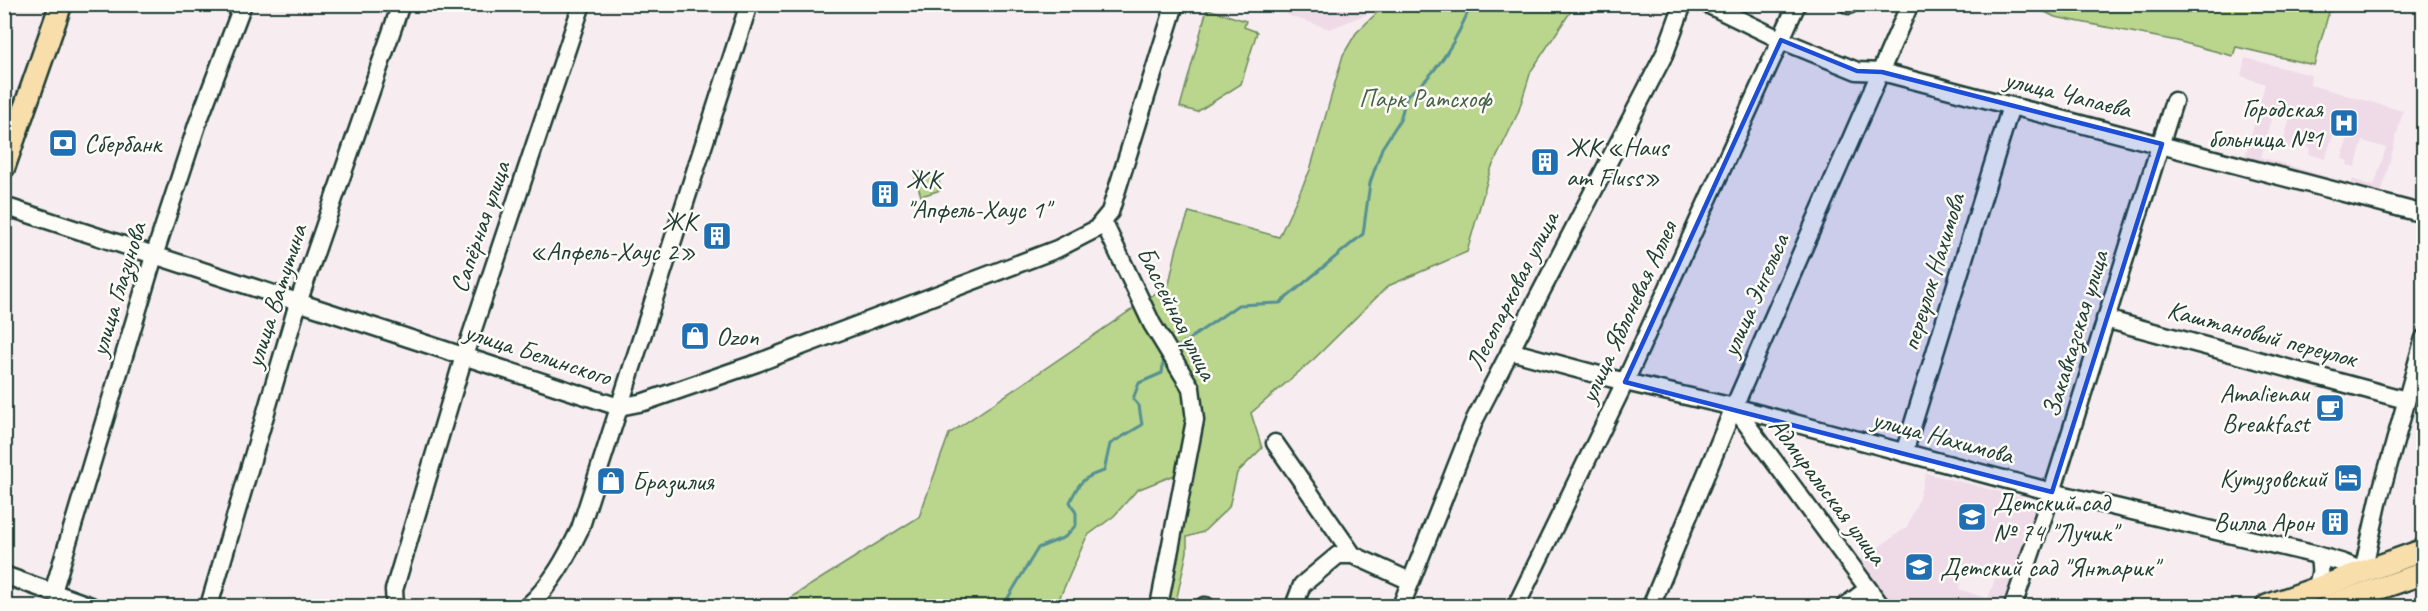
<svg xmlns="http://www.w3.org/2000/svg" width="2428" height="611" font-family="Caveat,sans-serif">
  <rect width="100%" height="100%" fill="#f7edf0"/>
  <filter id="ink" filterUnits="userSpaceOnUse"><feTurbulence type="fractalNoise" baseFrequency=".0167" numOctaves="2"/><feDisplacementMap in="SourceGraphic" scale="12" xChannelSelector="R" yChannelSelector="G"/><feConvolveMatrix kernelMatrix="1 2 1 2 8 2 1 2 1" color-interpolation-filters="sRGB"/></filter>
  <g filter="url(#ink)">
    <!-- built -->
    <g fill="#efdae7" fill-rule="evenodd">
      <path d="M1291,5H1385V7L1330,29L1287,15Z"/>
      <path d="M2245,58L2311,75L2310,85L2403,111L2381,195L2245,157L2265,84L2241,76ZM2275,109L2291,114L2282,146L2295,150L2298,146L2303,145L2310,149L2309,154L2325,159L2334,133L2348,137L2342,159L2348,161L2347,165L2355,167L2363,141L2386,148L2374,186L2353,179L2351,184L2261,157Z"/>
      <path d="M1926,473L2033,500L2036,508L2004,606H1890L1859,561L1907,527L1918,501ZM1975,565L1997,573L1988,599L1959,589L1965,571L1972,573Z"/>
    </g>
    <!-- green -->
    <g fill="#bad58c" stroke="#6c8960" stroke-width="1.5">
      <path d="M1385,5H1575L1531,71L1518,113L1490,171L1467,252L1388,286L1314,359L1251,413L1262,448L1237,473L1229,507L1203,532L1187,537V552L1175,606H1167L1182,472L1137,490L1114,516L1087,536L1056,606H777L919,517L949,434L1169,284L1177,247L1189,212L1279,237L1310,170L1343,55L1356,33Z"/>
      <path d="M2031,5H2331L2314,65L2236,47L2233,56L2177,41L2055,17Z"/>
      <path d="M1207,9L1246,21L1244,27L1257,32L1241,84L1197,112L1180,107Z"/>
      <path d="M920,172L938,177L941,190L921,196L914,174Z"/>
    </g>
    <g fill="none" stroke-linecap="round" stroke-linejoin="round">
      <!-- stream -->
      <g stroke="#549093" stroke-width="3">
        <path d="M1175,349L1238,305L1280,303L1363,234L1370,183L1382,148L1400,120L1407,95C1436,77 1459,36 1471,4"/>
        <path d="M1003,606L1038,548L1065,537L1076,525V513L1070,502C1079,482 1083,477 1104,471L1110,444L1142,425L1139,406L1133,399L1139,383L1162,373L1164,356"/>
      </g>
      <!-- minor casing -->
      <g stroke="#1f3d34" stroke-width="21">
        <g id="minor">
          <path d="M1707,4L1781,40L1857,71L1882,72L2424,214"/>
          <path d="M1849,5V4"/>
          <path d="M4,206L619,407L644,402L757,363L1057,249L1096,229L1110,212L1175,4"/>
          <path d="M1103,221L1152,324L1191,388L1195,420L1159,606"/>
          <path d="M2105,319L2406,400"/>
          <path d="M1510,351L1625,382L1734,407L2052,492L2313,554L2344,563L2363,571L2379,499L2424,338"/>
          <path d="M1734,407L1881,606"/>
          <path d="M1275,443L1353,555L1410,581"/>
          <path d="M1904,453L2011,106"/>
          <path d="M4,575L91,606"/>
          <path d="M2316,589C2320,576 2323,567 2317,555"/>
          <path d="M53,592L154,256L197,125L243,4"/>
          <path d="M2363,594L2374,606"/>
          <path d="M209,606L298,303L401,4"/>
          <path d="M395,606L394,590L464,356L582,4"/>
          <path d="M528,606C552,584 566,558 580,529L749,4"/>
          <path d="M1204,606H1206"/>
          <path d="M1294,606L1302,585L1338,555H1353"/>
          <path d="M1401,606L1475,419L1665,53L1683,4"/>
          <path d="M1516,606L1625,382L1797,4"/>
          <path d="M1651,606L1734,407L1910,4"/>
          <path d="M1845,606L1868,589"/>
          <path d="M2013,606L2052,492L2174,101"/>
        </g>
      </g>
      <!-- major casing -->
      <g stroke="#1f3d34" stroke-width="26">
        <g id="major">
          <path d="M4,167L61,4"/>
          <path d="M2267,606L2424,550"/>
          <path d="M2328,606L2424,573"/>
        </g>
      </g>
      <!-- minor -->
      <use href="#minor" stroke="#fdfcf7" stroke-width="16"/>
      <!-- major -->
      <use href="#major" stroke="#f8deab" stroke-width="21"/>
    </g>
  </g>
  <!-- marked area -->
  <path fill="#1d4ed8" fill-opacity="0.2" stroke="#1d4ed8" stroke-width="4.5" stroke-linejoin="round" d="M1781,40L1857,71L1882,72L2162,144L2052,492L1625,382Z"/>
  <!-- icons -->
  <defs>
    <g id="hospital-square" transform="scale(1.5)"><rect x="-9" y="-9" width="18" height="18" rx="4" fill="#1f6fb2" stroke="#fdfcf7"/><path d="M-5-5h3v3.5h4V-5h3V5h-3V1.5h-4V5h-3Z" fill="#fff"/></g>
    <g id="bank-square" transform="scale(1.5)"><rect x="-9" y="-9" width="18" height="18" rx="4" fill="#1f6fb2" stroke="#fdfcf7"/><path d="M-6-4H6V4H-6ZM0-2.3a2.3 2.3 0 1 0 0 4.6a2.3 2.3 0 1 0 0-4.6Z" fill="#fff"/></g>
    <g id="building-square" transform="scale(1.5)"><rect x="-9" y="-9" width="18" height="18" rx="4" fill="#1f6fb2" stroke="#fdfcf7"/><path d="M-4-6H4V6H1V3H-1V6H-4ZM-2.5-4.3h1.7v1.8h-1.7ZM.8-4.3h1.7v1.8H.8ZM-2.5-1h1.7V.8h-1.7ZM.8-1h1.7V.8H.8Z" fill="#fff"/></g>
    <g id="shop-square" transform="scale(1.5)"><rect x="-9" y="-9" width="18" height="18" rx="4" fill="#1f6fb2" stroke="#fdfcf7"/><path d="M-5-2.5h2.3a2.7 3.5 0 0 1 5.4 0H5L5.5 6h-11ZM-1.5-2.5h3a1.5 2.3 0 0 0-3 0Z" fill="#fff"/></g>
    <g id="cafe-square" transform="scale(1.5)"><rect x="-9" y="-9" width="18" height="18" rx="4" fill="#1f6fb2" stroke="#fdfcf7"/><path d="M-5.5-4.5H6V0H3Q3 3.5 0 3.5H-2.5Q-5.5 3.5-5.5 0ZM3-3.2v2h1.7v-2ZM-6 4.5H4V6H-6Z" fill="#fff"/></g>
    <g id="hotel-square" transform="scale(1.5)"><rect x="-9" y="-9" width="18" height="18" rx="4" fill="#1f6fb2" stroke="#fdfcf7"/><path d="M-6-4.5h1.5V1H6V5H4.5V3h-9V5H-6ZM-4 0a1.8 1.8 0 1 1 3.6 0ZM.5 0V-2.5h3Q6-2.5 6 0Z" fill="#fff"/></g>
    <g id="school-square" transform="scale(1.5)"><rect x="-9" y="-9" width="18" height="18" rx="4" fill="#1f6fb2" stroke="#fdfcf7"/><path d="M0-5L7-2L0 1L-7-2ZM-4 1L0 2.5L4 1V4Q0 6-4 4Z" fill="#fff"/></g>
  </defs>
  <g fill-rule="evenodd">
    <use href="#hospital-square" x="2344" y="123"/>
    <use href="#bank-square" x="63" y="143"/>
    <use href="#building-square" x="1545" y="162"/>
    <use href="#building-square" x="885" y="194"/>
    <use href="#building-square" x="717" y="236"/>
    <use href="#shop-square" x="695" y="336"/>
    <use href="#cafe-square" x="2330" y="408"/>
    <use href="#hotel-square" x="2348" y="478"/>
    <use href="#shop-square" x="611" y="481"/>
    <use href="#school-square" x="1972" y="517"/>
    <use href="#building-square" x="2335" y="522"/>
    <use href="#school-square" x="1919" y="567"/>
  </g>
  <g text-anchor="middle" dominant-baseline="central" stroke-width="5" stroke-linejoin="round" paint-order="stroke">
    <!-- street labels -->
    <g font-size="26" fill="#1f3d34" stroke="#fdfcf7">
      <text transform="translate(2068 94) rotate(14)">улица Чапаева</text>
      <text transform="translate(480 227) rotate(-71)">Сапёрная улица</text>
      <text transform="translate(1933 272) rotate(-73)">переулок Нахимова</text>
      <text transform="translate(118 289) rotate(-73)">улица Глазунова</text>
      <text transform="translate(1512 291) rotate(-63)">Лесопарковая улица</text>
      <text transform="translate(1755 295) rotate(-66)">улица Энгельса</text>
      <text transform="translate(276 296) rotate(-72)">улица Ватутина</text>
      <text transform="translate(1628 312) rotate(-65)">улица Яблоневая Аллея</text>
      <text transform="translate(1177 313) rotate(63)">Бассейная улица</text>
      <text transform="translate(2075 334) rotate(-73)">Закавказская улица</text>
      <text transform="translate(2262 334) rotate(15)">Каштановый переулок</text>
      <text transform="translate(538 354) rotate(18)">улица Белинского</text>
      <text transform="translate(1943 437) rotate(15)">улица Нахимова</text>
      <text transform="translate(1828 491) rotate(53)">Адмиральская улица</text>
    </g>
    <!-- park labels -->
    <g font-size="26" fill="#46634a" stroke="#fdfcf7">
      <text x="1425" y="98">Парк Ратсхоф</text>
    </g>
    <!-- poi labels -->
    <g font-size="26" fill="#1f3d34" stroke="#fdfcf7" text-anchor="start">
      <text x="2323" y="108" text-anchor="end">Городская<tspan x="2323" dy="30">больница №1</tspan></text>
      <text x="84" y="143">Сбербанк</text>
      <text x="1566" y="147">ЖК «Haus<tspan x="1566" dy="30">am Fluss»</tspan></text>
      <text x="906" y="179">ЖК<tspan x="906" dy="30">"Апфель-Хаус 1"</tspan></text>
      <text x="696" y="221" text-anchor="end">ЖК<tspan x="696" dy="30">«Апфель-Хаус 2»</tspan></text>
      <text x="716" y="336">Ozon</text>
      <text x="2309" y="393" text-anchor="end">Amalienau<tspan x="2309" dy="30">Breakfast</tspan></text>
      <text x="2327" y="478" text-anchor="end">Кутузовский</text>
      <text x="632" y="481">Бразилия</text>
      <text x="1993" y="502">Детский сад<tspan x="1993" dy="30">№ 74 "Лучик"</tspan></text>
      <text x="2314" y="522" text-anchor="end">Вилла Арон</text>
      <text x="1940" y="567">Детский сад "Янтарик"</text>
    </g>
  </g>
  <!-- margin -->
  <rect width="2428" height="611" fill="none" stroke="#fdfcf7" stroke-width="24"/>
  <rect x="12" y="12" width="2404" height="587" fill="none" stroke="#1f3d34" stroke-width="2" filter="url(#ink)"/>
</svg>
